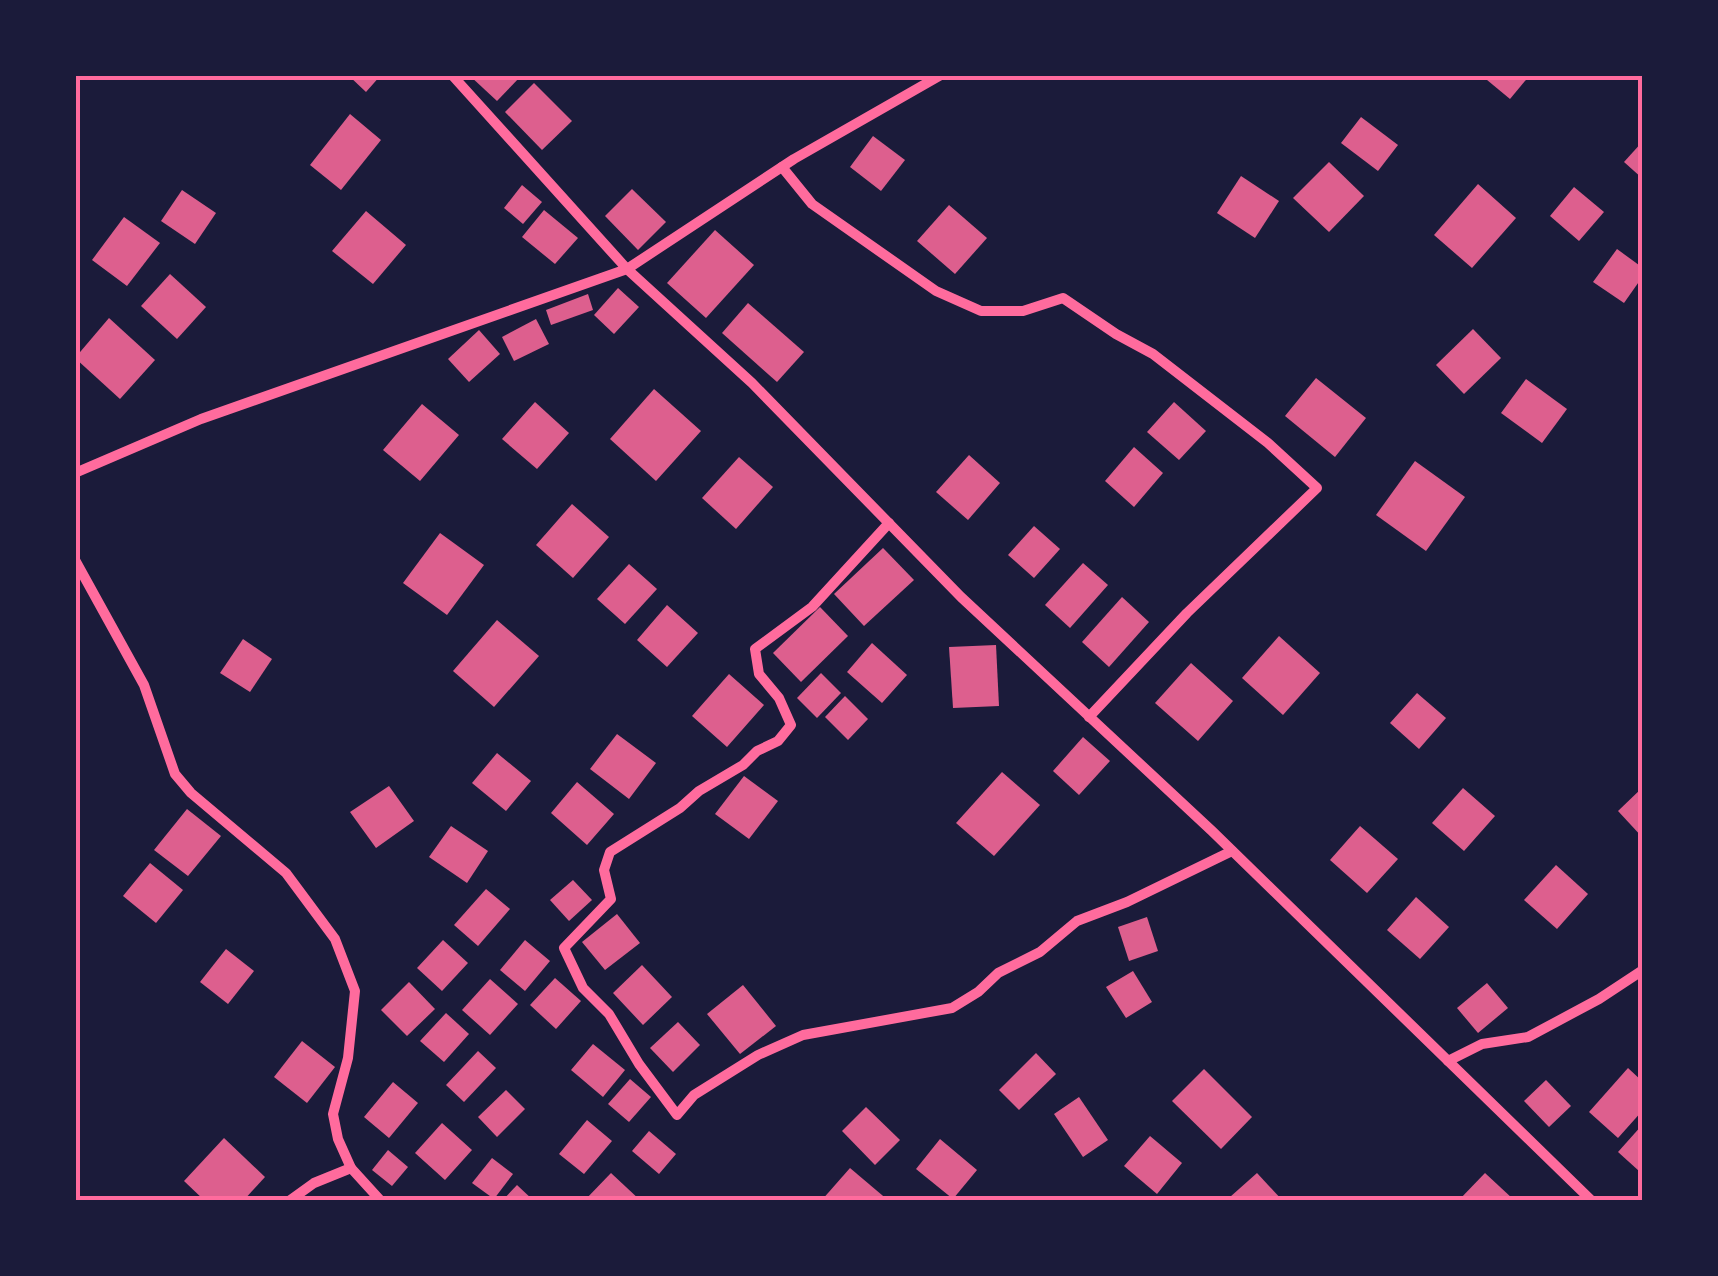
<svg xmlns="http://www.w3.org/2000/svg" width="1718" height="1276" font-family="'Archivo Narrow',sans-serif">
  <rect width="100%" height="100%" fill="#1b1b3a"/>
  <!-- building -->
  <g fill="#dd5f8e">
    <path d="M348,75H381L366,92Z"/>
    <path d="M469,75H522L497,101Z"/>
    <path d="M1481,75H1530L1510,99Z"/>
    <path d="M534,83L572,121L542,150L505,112Z"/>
    <path d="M350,114L381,140L341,190L310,165Z"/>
    <path d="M1361,117L1398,145L1378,171L1341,143Z"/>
    <path d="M873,136L905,160L881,191L850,167Z"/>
    <path d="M1643,141V179L1624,162Z"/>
    <path d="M1329,162L1364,196L1329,232L1293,198Z"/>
    <path d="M1241,176L1279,201L1255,238L1217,213Z"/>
    <path d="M1478,184L1516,218L1472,268L1434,235Z"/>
    <path d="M522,185L542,202L523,224L504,208Z"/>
    <path d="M1574,187L1604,212L1579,241L1550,216Z"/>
    <path d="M632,189L666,222L638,250L605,216Z"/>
    <path d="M182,190L216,213L195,244L161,221Z"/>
    <path d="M949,205L987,238L955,274L917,241Z"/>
    <path d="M544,210L578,238L555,264L522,237Z"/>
    <path d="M366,211L406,245L373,284L332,251Z"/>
    <path d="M124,217L160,243L127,286L92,260Z"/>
    <path d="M715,230L754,265L706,318L667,283Z"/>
    <path d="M1617,249L1643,268V276L1624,303L1593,282Z"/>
    <path d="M170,274L206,307L177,339L141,306Z"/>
    <path d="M618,288L639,307L614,334L594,315Z"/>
    <path d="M588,294L593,310L551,325L546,310Z"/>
    <path d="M748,303L804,352L777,382L722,333Z"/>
    <path d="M109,318L155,360L120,399L75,358Z"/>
    <path d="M536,319L549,344L514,361L502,337Z"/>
    <path d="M1473,329L1501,358L1464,394L1436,365Z"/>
    <path d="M479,330L500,354L469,382L448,359Z"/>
    <path d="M1316,378L1366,418L1335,457L1285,416Z"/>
    <path d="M1526,379L1567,409L1542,443L1501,413Z"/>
    <path d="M654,389L701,431L656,481L610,439Z"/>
    <path d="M535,402L569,433L537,469L502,439Z"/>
    <path d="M1174,402L1206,431L1179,460L1147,432Z"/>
    <path d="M422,404L459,435L420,481L383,450Z"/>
    <path d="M1134,447L1163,473L1134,507L1105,481Z"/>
    <path d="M969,455L1000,483L968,520L936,492Z"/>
    <path d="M739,457L773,487L736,529L702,498Z"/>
    <path d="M1415,461L1465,497L1426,551L1376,515Z"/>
    <path d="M572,504L609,537L573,578L536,545Z"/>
    <path d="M1034,526L1060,549L1034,578L1008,555Z"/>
    <path d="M440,533L484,565L447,615L403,583Z"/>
    <path d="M883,548L914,580L864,626L834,594Z"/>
    <path d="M1083,563L1108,585L1070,628L1045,605Z"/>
    <path d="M629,564L657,589L625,624L597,599Z"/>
    <path d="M1122,597L1149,622L1109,667L1082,642Z"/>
    <path d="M667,605L698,633L667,667L637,640Z"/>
    <path d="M820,607L848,636L801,682L773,653Z"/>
    <path d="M497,620L539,656L494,707L453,671Z"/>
    <path d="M1279,636L1320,673L1283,715L1242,678Z"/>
    <path d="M243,639L272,659L250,692L220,673Z"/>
    <path d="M872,643L907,675L882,703L847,672Z"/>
    <path d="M996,645L999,706L953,708L949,647Z"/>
    <path d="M1191,663L1233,701L1198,741L1155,703Z"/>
    <path d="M821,673L841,693L817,718L797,698Z"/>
    <path d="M729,674L764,705L727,747L692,716Z"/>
    <path d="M1417,693L1446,718L1419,749L1390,723Z"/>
    <path d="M845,696L868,719L848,740L825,717Z"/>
    <path d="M617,734L656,763L629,799L590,769Z"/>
    <path d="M1083,737L1110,761L1079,795L1053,771Z"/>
    <path d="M497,753L531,781L506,811L472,783Z"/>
    <path d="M1002,772L1040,805L994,856L956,823Z"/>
    <path d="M744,776L778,801L749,839L715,814Z"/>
    <path d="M577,782L614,814L587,845L551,813Z"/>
    <path d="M389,786L414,821L376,848L350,812Z"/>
    <path d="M1643,787V838L1618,811Z"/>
    <path d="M1463,788L1495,816L1464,851L1432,823Z"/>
    <path d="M187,809L221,836L188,876L154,850Z"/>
    <path d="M451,826L488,851L467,883L429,857Z"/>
    <path d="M1360,826L1398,859L1367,893L1330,860Z"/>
    <path d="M150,863L183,890L156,923L123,896Z"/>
    <path d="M1556,865L1588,894L1557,929L1524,900Z"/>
    <path d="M573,880L592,900L569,921L550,900Z"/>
    <path d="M486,889L510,909L478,946L454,925Z"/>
    <path d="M1416,897L1449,927L1420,959L1387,930Z"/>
    <path d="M617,914L640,943L605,970L582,942Z"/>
    <path d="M1147,917L1158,951L1129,961L1118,927Z"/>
    <path d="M443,940L468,963L442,991L417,968Z"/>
    <path d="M525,940L550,961L525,991L500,970Z"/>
    <path d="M226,949L254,971L228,1004L200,982Z"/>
    <path d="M642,965L672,997L643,1025L613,993Z"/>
    <path d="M1133,971L1152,1002L1126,1018L1106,987Z"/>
    <path d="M555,978L581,1001L556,1029L530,1005Z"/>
    <path d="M490,979L518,1004L490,1035L462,1010Z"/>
    <path d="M409,982L435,1009L407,1036L381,1010Z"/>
    <path d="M1487,983L1508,1008L1478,1033L1457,1008Z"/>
    <path d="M743,985L776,1026L740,1054L707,1014Z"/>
    <path d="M446,1013L469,1034L444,1062L420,1041Z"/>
    <path d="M678,1022L700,1045L673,1072L650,1048Z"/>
    <path d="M302,1041L335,1067L307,1103L274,1077Z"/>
    <path d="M593,1044L625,1070L603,1097L571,1070Z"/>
    <path d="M478,1051L496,1068L464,1102L446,1085Z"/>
    <path d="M1036,1053L1056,1074L1019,1110L999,1090Z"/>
    <path d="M1628,1068L1643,1082V1110L1618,1138L1589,1112Z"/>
    <path d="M1204,1069L1252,1117L1221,1149L1172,1101Z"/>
    <path d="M630,1079L651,1097L629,1122L608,1104Z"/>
    <path d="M1546,1080L1571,1106L1549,1127L1524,1101Z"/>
    <path d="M393,1082L418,1103L389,1138L364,1117Z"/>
    <path d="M506,1090L525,1109L497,1137L478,1117Z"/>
    <path d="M1079,1097L1108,1140L1083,1157L1054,1114Z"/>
    <path d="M866,1107L900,1140L875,1165L842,1131Z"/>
    <path d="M587,1120L612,1141L584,1174L559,1154Z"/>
    <path d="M442,1123L472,1150L445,1180L415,1153Z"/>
    <path d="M1643,1124V1167L1639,1171L1618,1152Z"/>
    <path d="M649,1131L676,1154L659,1174L632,1151Z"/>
    <path d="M1150,1136L1182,1163L1157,1194L1124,1166Z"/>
    <path d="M224,1138L265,1177L243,1201H205L184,1181Z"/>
    <path d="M940,1139L977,1170L953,1199L916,1169Z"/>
    <path d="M388,1150L408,1167L392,1186L372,1170Z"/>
    <path d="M492,1158L513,1174L494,1199L472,1183Z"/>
    <path d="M850,1168L889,1201H821Z"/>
    <path d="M611,1173L641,1201H584Z"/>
    <path d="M1257,1173L1283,1201H1233L1230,1197Z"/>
    <path d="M1485,1173L1513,1199L1458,1201Z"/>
    <path d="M517,1185L534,1201H502Z"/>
  </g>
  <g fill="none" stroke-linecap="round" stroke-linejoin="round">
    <!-- minor -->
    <g stroke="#ff6b9d" stroke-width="10">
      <path d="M941,75L794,159L627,269L752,383L961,597L1212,831L1592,1201"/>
      <path d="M782,167L812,204L936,291L981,311H1023L1063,298L1116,334L1153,354L1268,443L1317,488L1187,613L1089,717"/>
      <path d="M75,473L201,419L627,269L452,75"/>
      <path d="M889,523L812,607L755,649L759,674L779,698L791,725L778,741L757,751L743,765L699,791L680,808L610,852L604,870L611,899L564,948L583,988L609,1014L639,1064L677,1115L694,1095L758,1055L803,1035L952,1008L978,992L998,973L1040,952L1077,921L1127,902L1232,851"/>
      <path d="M75,560L144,685L175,774L191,793L286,873L335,939L355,991L348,1058L333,1114L338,1139L351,1168"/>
      <path d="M1448,1061L1482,1044L1528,1037L1599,999L1643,970"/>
      <path d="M289,1201L314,1183L351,1168L381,1201"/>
    </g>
  </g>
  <!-- border -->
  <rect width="1718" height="1276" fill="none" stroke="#1b1b3a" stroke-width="155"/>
  <rect x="78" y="78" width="1562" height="1120" fill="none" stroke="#ff6b9d" stroke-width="4"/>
</svg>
